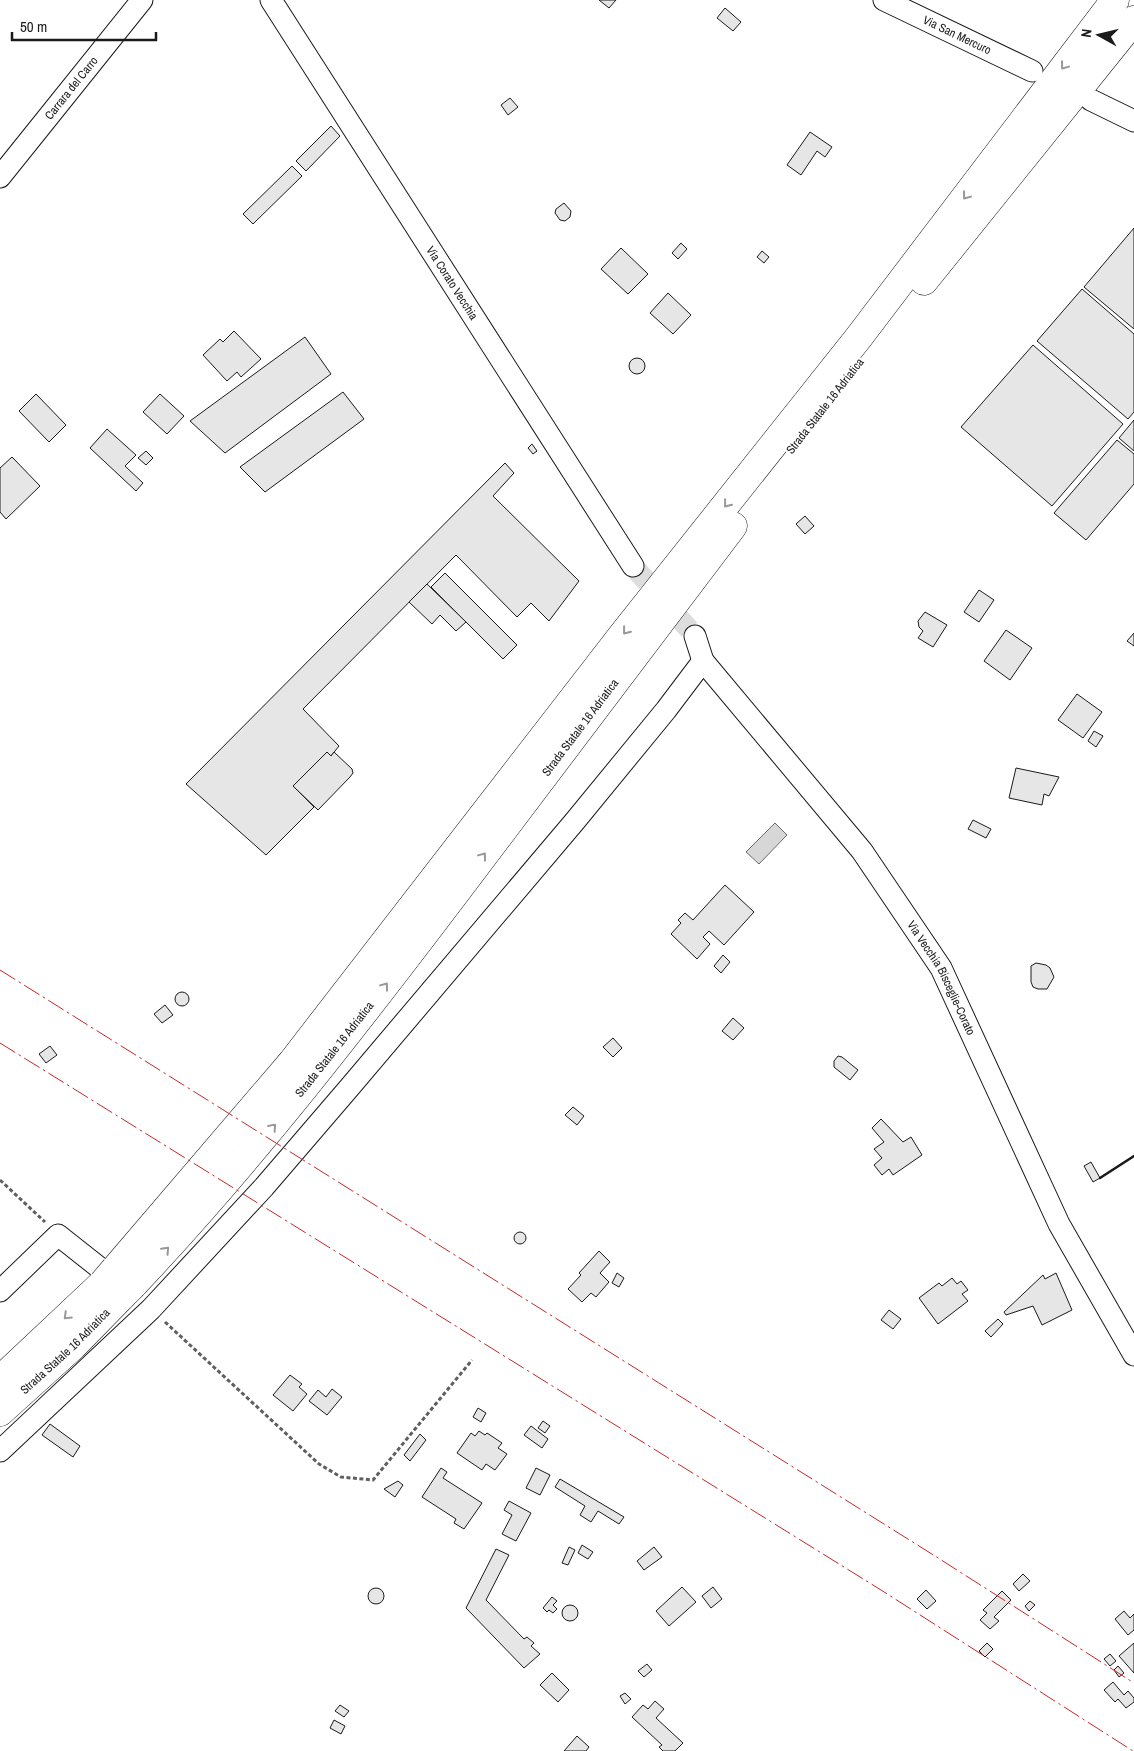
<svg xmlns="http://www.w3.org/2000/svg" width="1134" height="1751" font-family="'Archivo Narrow',sans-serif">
  <rect width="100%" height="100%" fill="#fff"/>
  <!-- water -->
  <path fill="#d7d7d7" stroke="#6a6a6a" d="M775,823L787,835L759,864L746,852Z"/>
  <!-- building -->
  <g fill="#e6e6e6" stroke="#1a1a1a">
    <path d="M599,0H616L609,8Z"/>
    <path d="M725,8L741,22L733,31L717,18Z"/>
    <path d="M510,98L518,107L508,115L501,105Z"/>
    <path d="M331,126L340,136L306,171L296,161Z"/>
    <path d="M810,132L832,147L825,157L817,151L801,175L787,165Z"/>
    <path d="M292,166L302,176L253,224L243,214Z"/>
    <path d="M564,203L571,211L570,217L565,221L560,220L555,213L556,209Z"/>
    <path d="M1134,228V329L1084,287Z"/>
    <path d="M681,243L687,249L678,259L672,253Z"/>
    <path d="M621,248L648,274L628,294L601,269Z"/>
    <path d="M762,251L769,257L764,263L757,257Z"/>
    <path d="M1082,289L1134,334V412L1128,419L1037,341Z"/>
    <path d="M668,293L691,315L673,334L650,313Z"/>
    <path d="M234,331L261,359L241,377L237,372L227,381L203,355L220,339L223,342Z"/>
    <path d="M305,337L331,374L225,453L190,421Z"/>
    <path d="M1033,345L1123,424L1052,506L961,427Z"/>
    <circle cx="637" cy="366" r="8"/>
    <path d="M343,392L364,419L265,492L240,467Z"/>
    <path d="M36,394L66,425L49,442L19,411Z"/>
    <path d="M160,394L184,416L167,434L143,412Z"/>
    <path d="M1134,420V451L1119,438Z"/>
    <path d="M107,429L136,455L125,466L143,483L136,491L90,448Z"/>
    <path d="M1117,440L1134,454V484L1086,540L1054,513Z"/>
    <path d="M532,444L537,451L533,454L528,448Z"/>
    <path d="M146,451L153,458L146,465L138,458Z"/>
    <path d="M12,457L40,486L6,519L0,512V468Z"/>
    <path d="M505,463L514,473L493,496L579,581L549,621L531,603L517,617L456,555L303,709L339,746L331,756L327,752L293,786L314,807L266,855L186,784Z"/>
    <path d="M805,516L814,526L805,534L796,524Z"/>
    <path d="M445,573L517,645L503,659L431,587Z"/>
    <path d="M427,584L466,622L456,631L440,615L432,624L409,602Z"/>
    <path d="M979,590L994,600L979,622L964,612Z"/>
    <path d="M925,612L947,625L933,647L918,638L923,631L919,627L918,621Z"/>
    <path d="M1006,630L1032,648L1010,680L984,661Z"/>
    <path d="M1134,633V646L1127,641Z"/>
    <path d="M1077,694L1102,712L1083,738L1058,720Z"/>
    <path d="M1094,731L1103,736L1096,747L1088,741Z"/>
    <path d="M327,752L331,756L334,752L352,769L353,773L350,777L318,810L293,786Z"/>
    <path d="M1016,768L1059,777L1049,796L1044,794L1042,805L1009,798Z"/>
    <path d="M973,820L991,829L986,838L968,829Z"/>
    <path d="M725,885L754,912L724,945L709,931L703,937L710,944L697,959L671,934L681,923L678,920L685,913L693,920Z"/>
    <path d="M723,955L730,962L721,973L714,966Z"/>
    <path d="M1036,963L1046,965L1050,968L1054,977L1047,989H1038L1033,987L1031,982V966Z"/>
    <circle cx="182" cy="999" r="7"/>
    <path d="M165,1005L173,1015L162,1023L154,1014Z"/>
    <path d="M733,1018L744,1028L733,1040L722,1031Z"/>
    <path d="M613,1038L622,1048L613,1057L603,1047Z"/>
    <path d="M50,1046L57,1055L46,1063L39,1054Z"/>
    <path d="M838,1056L842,1057L858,1070L850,1080L834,1067V1061Z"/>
    <path d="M573,1107L584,1116L577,1125L565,1115Z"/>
    <path d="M881,1119L903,1142L911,1137L922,1155L893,1175L889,1169L882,1175L874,1165L882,1158L874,1149L884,1142L872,1128Z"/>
    <path d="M1091,1162L1100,1178L1093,1182L1084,1166Z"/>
    <circle cx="520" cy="1238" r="6"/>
    <path d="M599,1251L610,1262L600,1273L609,1282L596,1297L591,1293L582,1302L568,1289L581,1275L579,1273Z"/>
    <path d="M617,1273L624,1278L619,1287L612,1283Z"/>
    <path d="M1056,1273L1072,1310L1042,1325L1033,1306L1006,1315L1004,1312L1043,1275L1045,1279Z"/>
    <path d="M952,1278L957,1284L961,1281L968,1290L962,1294L968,1301L938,1324L919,1298L939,1283L942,1286Z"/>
    <path d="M889,1310L901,1319L893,1329L881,1320Z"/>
    <path d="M998,1319L1003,1324L991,1337L985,1331Z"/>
    <path d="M290,1375L302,1384L299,1387L307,1394L293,1411L273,1395Z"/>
    <path d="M332,1389L342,1397L327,1415L309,1401L318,1390L326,1397Z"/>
    <path d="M478,1408L486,1413L481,1422L473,1417Z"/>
    <path d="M543,1421L550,1426L545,1433L538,1428Z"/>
    <path d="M50,1424L80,1446L73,1457L42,1435Z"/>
    <path d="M531,1426L548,1439L542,1448L524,1435Z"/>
    <path d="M479,1431L485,1435L487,1433L502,1443L498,1448L507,1454L495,1470L486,1464L482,1470L457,1453L471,1433L475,1436Z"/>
    <path d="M420,1434L426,1440L410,1461L404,1455Z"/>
    <path d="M441,1468L447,1472L443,1478L482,1503L464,1529L454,1523L456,1519L422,1497Z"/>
    <path d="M536,1468L550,1475L540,1495L526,1488Z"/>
    <path d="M560,1479L624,1517L619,1524L598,1511L591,1522L580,1515L585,1506L555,1487Z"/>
    <path d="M398,1481L403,1485L395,1497L384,1489Z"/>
    <path d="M509,1501L531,1513L516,1541L502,1534L512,1515L504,1510Z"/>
    <path d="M582,1545L593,1552L588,1559L578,1553Z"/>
    <path d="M569,1547L575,1550L568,1565L562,1563Z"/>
    <path d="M654,1547L662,1557L644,1570L637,1561Z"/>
    <path d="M496,1549L509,1555L486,1600L524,1639L527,1637L534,1643L531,1646L540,1654L524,1668L466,1608Z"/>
    <path d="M1023,1574L1030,1581L1019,1591L1013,1584Z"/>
    <path d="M682,1587L696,1602L669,1626L656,1611Z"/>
    <path d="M713,1587L722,1599L711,1608L702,1596Z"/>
    <circle cx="376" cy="1596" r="8"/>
    <path d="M926,1590L936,1601L927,1609L917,1599Z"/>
    <path d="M1002,1591L1011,1600L994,1617L999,1621L990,1629L980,1620L987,1613L983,1610Z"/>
    <path d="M552,1597L557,1601L553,1605L557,1609L553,1613L549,1610L547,1612L543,1608Z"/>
    <path d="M1030,1601L1035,1605L1029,1611L1025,1606Z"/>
    <circle cx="570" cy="1613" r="8"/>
    <path d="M1124,1611L1130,1618L1134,1614V1630L1128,1635L1115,1619Z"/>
    <path d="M987,1643L993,1649L985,1657L979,1651Z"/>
    <path d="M1134,1643V1673L1119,1656Z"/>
    <path d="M1110,1654L1116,1661L1110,1666L1104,1659Z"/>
    <path d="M647,1664L652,1670L644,1677L638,1671Z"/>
    <path d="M1118,1666L1124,1673L1119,1677L1114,1670Z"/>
    <path d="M552,1673L569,1690L558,1702L540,1685Z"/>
    <path d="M1113,1682L1124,1695L1128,1691L1134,1698V1702L1126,1708L1118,1699L1115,1702L1104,1690Z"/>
    <path d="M625,1693L631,1699L625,1704L620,1696Z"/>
    <path d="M655,1701L664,1709L656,1718L683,1743L675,1751H663L659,1747L662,1745L632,1717L643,1705L648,1709Z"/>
    <path d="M340,1705L349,1711L344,1717L335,1711Z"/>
    <path d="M334,1720L345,1726L341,1734L330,1728Z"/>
    <path d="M577,1736L589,1747L586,1751H564Z"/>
  </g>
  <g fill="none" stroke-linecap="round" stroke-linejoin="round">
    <!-- minor-tunnel -->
    <path stroke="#ddd" stroke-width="21" stroke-dasharray="21 11" stroke-linecap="butt" d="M633,566L695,636"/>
    <!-- minor casing -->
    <g stroke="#1a1a1a" stroke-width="23">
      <g id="minor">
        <path id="s1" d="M271,0L633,566"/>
        <path id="s2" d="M884,0L1032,71"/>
        <path d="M1091,100L1134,121"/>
        <path id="s3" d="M0,177L142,0"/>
        <path id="s4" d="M695,636L703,661L862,851L941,968L1059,1224L1134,1355"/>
        <path d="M0,1291L58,1235L120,1284"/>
        <path d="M0,1451L151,1309L264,1187L349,1088L575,821L666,710L703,661"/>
      </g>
    </g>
    <!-- highway casing -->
    <g stroke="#1a1a1a" stroke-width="29">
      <g id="highway">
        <path d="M924,281L1134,20"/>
        <path d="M115,1269L292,1062L623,634L859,337L1115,0"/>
        <path id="s5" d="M133,1285C253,1158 360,1019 466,879C555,761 644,643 733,526"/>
        <path d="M0,1380L103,1283"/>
        <path id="s6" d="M0,1412L73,1346L122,1296"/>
      </g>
    </g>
    <!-- path -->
    <g stroke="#5f5f5f" stroke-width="3" stroke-dasharray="4 2.5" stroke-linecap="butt">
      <path d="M0,1180L45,1222"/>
      <path d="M165,1322L319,1464L341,1477L373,1480L472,1360"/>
    </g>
    <!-- minor -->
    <use href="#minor" stroke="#fff" stroke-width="21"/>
    <!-- highway -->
    <use href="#highway" stroke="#fff" stroke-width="28"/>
    <!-- highway-bridge casing -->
    <g stroke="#1a1a1a" stroke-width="29" stroke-linecap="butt">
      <g id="highway-bridge">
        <path d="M103,1283L115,1269"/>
        <path d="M122,1296L133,1285"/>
      </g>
    </g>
    <!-- highway-bridge -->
    <use href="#highway-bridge" stroke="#fff" stroke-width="28"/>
    <!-- wall -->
    <path stroke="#1a1a1a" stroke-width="2.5" d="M1100,1178L1134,1156"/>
    <!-- power -->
    <g stroke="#c62828" stroke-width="1" stroke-dasharray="18 4 2.5 4" stroke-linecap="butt">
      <path d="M0,970L935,1556L1134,1683"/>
      <path d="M0,1043L881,1590L1133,1751"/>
    </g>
  </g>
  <!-- one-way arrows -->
  <defs><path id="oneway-chevron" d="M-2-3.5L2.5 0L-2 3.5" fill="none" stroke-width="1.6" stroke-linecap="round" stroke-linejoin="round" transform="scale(1.25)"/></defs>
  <g stroke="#989898">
    <use href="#oneway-chevron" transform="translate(1064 66) rotate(127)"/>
    <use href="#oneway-chevron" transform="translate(966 196) rotate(127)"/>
    <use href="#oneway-chevron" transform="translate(727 504) rotate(128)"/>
    <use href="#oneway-chevron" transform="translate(626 631) rotate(128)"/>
    <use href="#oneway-chevron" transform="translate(483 856) rotate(-53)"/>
    <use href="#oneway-chevron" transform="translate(385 986) rotate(-53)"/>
    <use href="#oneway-chevron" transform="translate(273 1127) rotate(-49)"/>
    <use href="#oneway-chevron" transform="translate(166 1250) rotate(-47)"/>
    <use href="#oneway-chevron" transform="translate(67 1316) rotate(136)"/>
  </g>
  <g text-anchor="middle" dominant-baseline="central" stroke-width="4" stroke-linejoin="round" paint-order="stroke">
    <!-- street labels -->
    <g font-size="12" fill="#1a1a1a" stroke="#fff">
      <text stroke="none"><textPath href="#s2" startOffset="81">Via San Mercuro</textPath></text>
      <text stroke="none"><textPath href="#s3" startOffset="114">Carrara del Carro</textPath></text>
      <text stroke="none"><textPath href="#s1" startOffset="336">Via Corato Vecchia</textPath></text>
      <text transform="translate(825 406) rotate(-52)">Strada Statale 16 Adriatica</text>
      <text stroke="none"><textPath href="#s5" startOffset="715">Strada Statale 16 Adriatica</textPath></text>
      <text stroke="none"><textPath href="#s4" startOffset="424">Via Vecchia Bisceglie-Corato</textPath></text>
      <text stroke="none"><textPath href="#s5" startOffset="310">Strada Statale 16 Adriatica</textPath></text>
      <text stroke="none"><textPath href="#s6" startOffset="89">Strada Statale 16 Adriatica</textPath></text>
    </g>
  </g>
  <!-- north arrow -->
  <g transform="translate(1099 35) rotate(278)" stroke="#ffffff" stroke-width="4" paint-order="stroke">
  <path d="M0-4L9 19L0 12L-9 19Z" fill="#1a1a1a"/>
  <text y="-8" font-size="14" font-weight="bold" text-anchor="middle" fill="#1a1a1a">N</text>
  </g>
  <!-- scale -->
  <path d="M12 32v8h144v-8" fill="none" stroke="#1a1a1a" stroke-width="2.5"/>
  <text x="20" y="32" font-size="15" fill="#1a1a1a" stroke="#ffffff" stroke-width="4" paint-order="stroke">50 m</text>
</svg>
